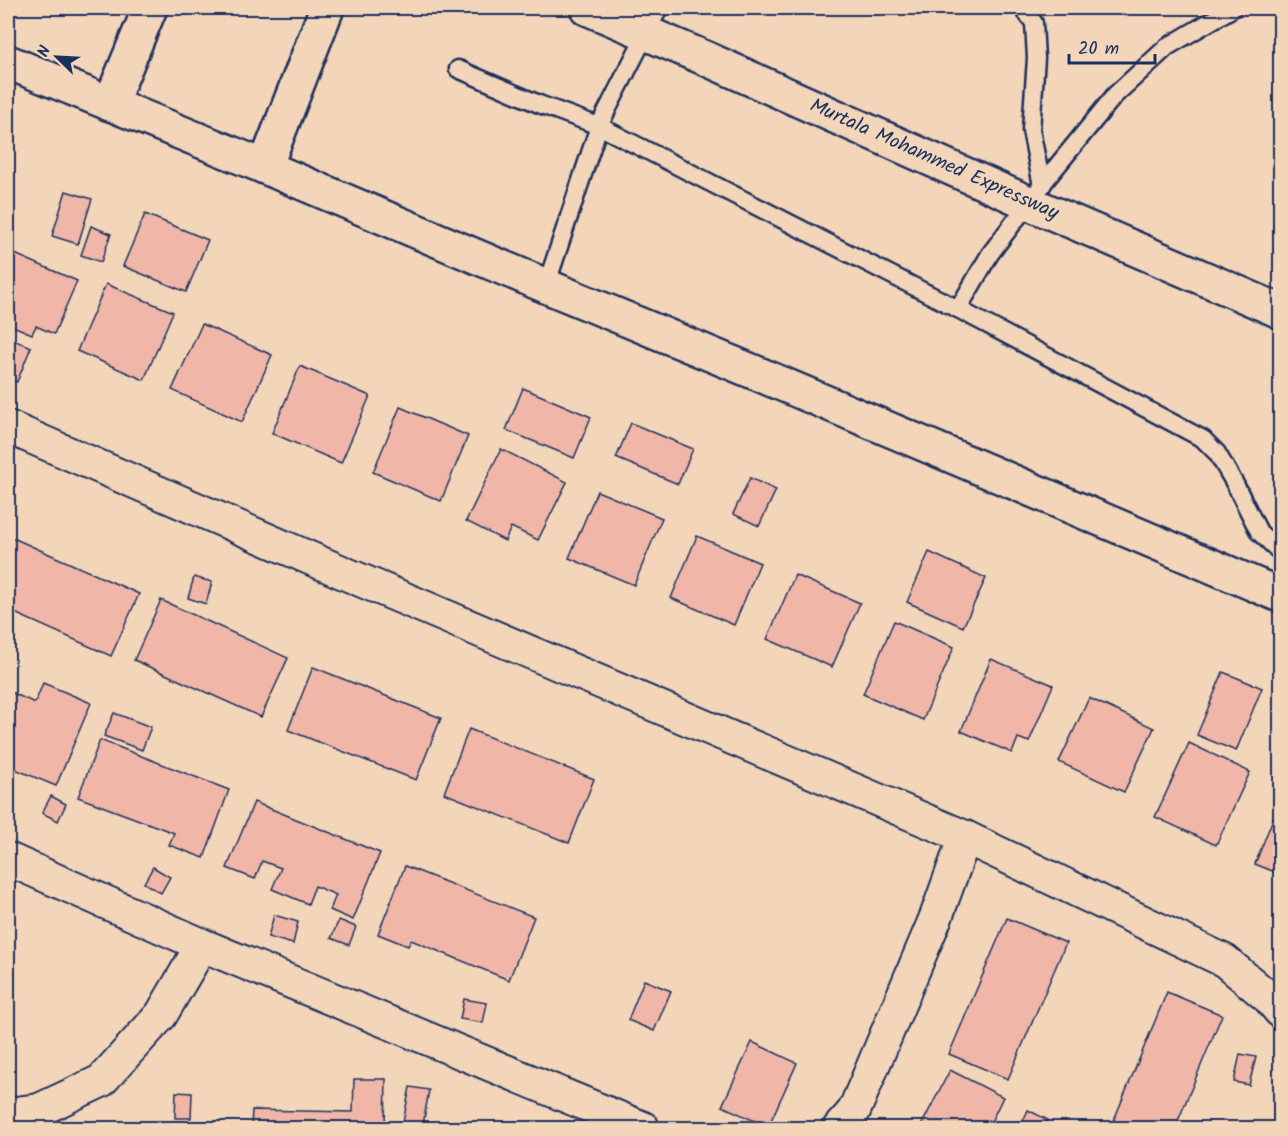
<svg xmlns="http://www.w3.org/2000/svg" width="1288" height="1136" font-family="Kalam,sans-serif">
  <rect width="100%" height="100%" fill="#f3d6b9"/>
  <filter id="ink" filterUnits="userSpaceOnUse"><feTurbulence type="fractalNoise" baseFrequency=".0167" numOctaves="2"/><feDisplacementMap in="SourceGraphic" scale="12" xChannelSelector="R" yChannelSelector="G"/><feConvolveMatrix kernelMatrix="1 2 1 2 8 2 1 2 1" color-interpolation-filters="sRGB"/></filter>
  <g filter="url(#ink)">
    <!-- building -->
    <g fill="#f0b7a8" stroke="#1b2f5e" stroke-width="1.5">
      <path d="M66,191L92,199L78,244L52,236Z"/>
      <path d="M145,214L208,240L186,292L123,266Z"/>
      <path d="M91,226L111,234L101,262L81,255Z"/>
      <path d="M8,251L77,281L54,334L36,326L32,334L8,324Z"/>
      <path d="M106,284L173,312L144,380L77,351Z"/>
      <path d="M202,324L272,355L242,422L172,390Z"/>
      <path d="M11,339L31,347L17,382L8,378V348Z"/>
      <path d="M300,366L370,396L341,463L272,433Z"/>
      <path d="M523,388L591,417L574,458L506,430Z"/>
      <path d="M400,407L468,436L441,501L373,472Z"/>
      <path d="M631,423L693,449L678,484L616,458Z"/>
      <path d="M501,449L567,482L538,540L511,527L505,541L466,521Z"/>
      <path d="M750,478L776,490L759,526L733,514Z"/>
      <path d="M597,491L662,518L634,585L569,558Z"/>
      <path d="M697,536L760,563L734,625L671,598Z"/>
      <path d="M13,538L139,594L111,656L8,610V551Z"/>
      <path d="M929,552L986,578L963,627L907,602Z"/>
      <path d="M795,575L860,603L832,667L767,639Z"/>
      <path d="M194,577L212,582L206,604L188,598Z"/>
      <path d="M161,600L288,658L261,717L134,660Z"/>
      <path d="M894,621L954,647L923,720L863,694Z"/>
      <path d="M991,659L1053,685L1029,742L1018,738L1012,753L961,731Z"/>
      <path d="M313,667L441,718L416,780L288,730Z"/>
      <path d="M1223,672L1262,688L1236,751L1197,735Z"/>
      <path d="M43,683L91,703L56,786L15,769L13,774L8,772V691L35,703Z"/>
      <path d="M1089,698L1154,728L1124,792L1059,762Z"/>
      <path d="M114,713L151,727L142,750L104,736Z"/>
      <path d="M469,729L594,779L569,843L444,793Z"/>
      <path d="M100,740L229,790L204,858L169,845L174,833L78,797Z"/>
      <path d="M1189,743L1250,772L1216,845L1155,817Z"/>
      <path d="M51,796L66,804L58,821L42,813Z"/>
      <path d="M1280,801V874L1255,864Z"/>
      <path d="M254,802L380,853L353,920L330,910L336,895L315,886L308,904L272,889L281,868L262,861L255,879L227,868Z"/>
      <path d="M405,866L534,917L509,980L411,940L408,946L378,934Z"/>
      <path d="M153,867L170,877L161,893L144,883Z"/>
      <path d="M274,915L298,922L293,944L268,937Z"/>
      <path d="M1007,918L1066,943L1008,1079L949,1054Z"/>
      <path d="M339,920L356,927L349,945L331,938Z"/>
      <path d="M644,980L671,991L654,1031L628,1020Z"/>
      <path d="M1167,992L1222,1015L1175,1128H1114L1111,1127Z"/>
      <path d="M464,999L487,1003L483,1023L460,1019Z"/>
      <path d="M752,1042L797,1063L768,1127L722,1106Z"/>
      <path d="M1240,1054L1256,1057L1249,1085L1234,1082Z"/>
      <path d="M950,1070L1003,1097L988,1128H920Z"/>
      <path d="M354,1079H386L385,1128H251L252,1110L353,1112Z"/>
      <path d="M410,1087L429,1090L423,1125L403,1122Z"/>
      <path d="M176,1092L192,1093L191,1118H175Z"/>
      <path d="M1028,1110L1048,1120L1044,1128H1020Z"/>
      <path d="M456,1121L476,1128H453Z"/>
    </g>
    <g fill="none" stroke-linecap="round" stroke-linejoin="round">
      <!-- lane casing -->
      <g stroke="#1b2f5e" stroke-width="21">
        <g id="lane">
          <path d="M1023,8L1034,23L1036,58L1031,130L1042,186"/>
          <path d="M458,69L539,104L599,126L958,309L1203,439L1217,453L1235,484L1259,532L1280,552"/>
          <path d="M546,286L599,126L659,8"/>
          <path d="M958,309L990,254L1048,177L1115,95L1167,47L1233,8"/>
        </g>
      </g>
      <!-- street casing -->
      <g stroke="#1b2f5e" stroke-width="36">
        <g id="street">
          <path d="M8,427L351,576L965,837L1225,961L1269,998L1280,1011"/>
          <path d="M8,859L202,945L643,1128"/>
          <path d="M8,1114L39,1110L101,1081L161,1015L202,945"/>
          <path d="M839,1128L854,1111L936,917L965,837"/>
        </g>
      </g>
      <!-- secondary casing -->
      <g stroke="#1b2f5e" stroke-width="38">
        <path id="secondary" d="M8,62L265,167L546,286L761,375L1280,595"/>
      </g>
      <!-- primary casing -->
      <g stroke="#1b2f5e" stroke-width="38">
        <g id="primary">
          <path d="M587,8L707,59L1029,203L1280,311"/>
          <path d="M110,104L150,8"/>
          <path d="M265,167L327,8"/>
        </g>
      </g>
      <!-- lane -->
      <use href="#lane" stroke="#f3d6b9" stroke-width="16"/>
      <!-- street -->
      <use href="#street" stroke="#f3d6b9" stroke-width="32"/>
      <!-- secondary -->
      <use href="#secondary" stroke="#f3d6b9" stroke-width="33"/>
      <!-- primary -->
      <use href="#primary" stroke="#f3d6b9" stroke-width="33"/>
    </g>
  </g>
  <g text-anchor="middle" dominant-baseline="central" stroke-width="4.5" stroke-linejoin="round" paint-order="stroke">
    <!-- street labels -->
    <g font-size="20" fill="#1b2f5e" stroke="#f3d6b9">
      <text transform="translate(934 160) rotate(24)">Murtala Mohammed Expressway</text>
    </g>
  </g>
  <!-- margin -->
  <rect width="1288" height="1136" fill="none" stroke="#f3d6b9" stroke-width="30"/>
  <rect x="15" y="15" width="1258" height="1106" fill="none" stroke="#1b2f5e" stroke-width="2" filter="url(#ink)"/>
  <!-- north arrow -->
  <g transform="translate(57 57) rotate(294)" stroke="#f3d6b9" stroke-width="4.5" paint-order="stroke">
  <path d="M0-4.5L10 22L0 15L-10 22Z" fill="#1b2f5e"/>
  <text y="-9" font-size="16" font-weight="bold" text-anchor="middle" fill="#1b2f5e">N</text>
  </g>
  <!-- scale -->
  <path d="M1069 54v9h86v-9" fill="none" stroke="#1b2f5e" stroke-width="3"/>
  <text x="1078" y="54" font-size="18" fill="#1b2f5e" stroke="#f3d6b9" stroke-width="4.5" paint-order="stroke">20 m</text>
</svg>
